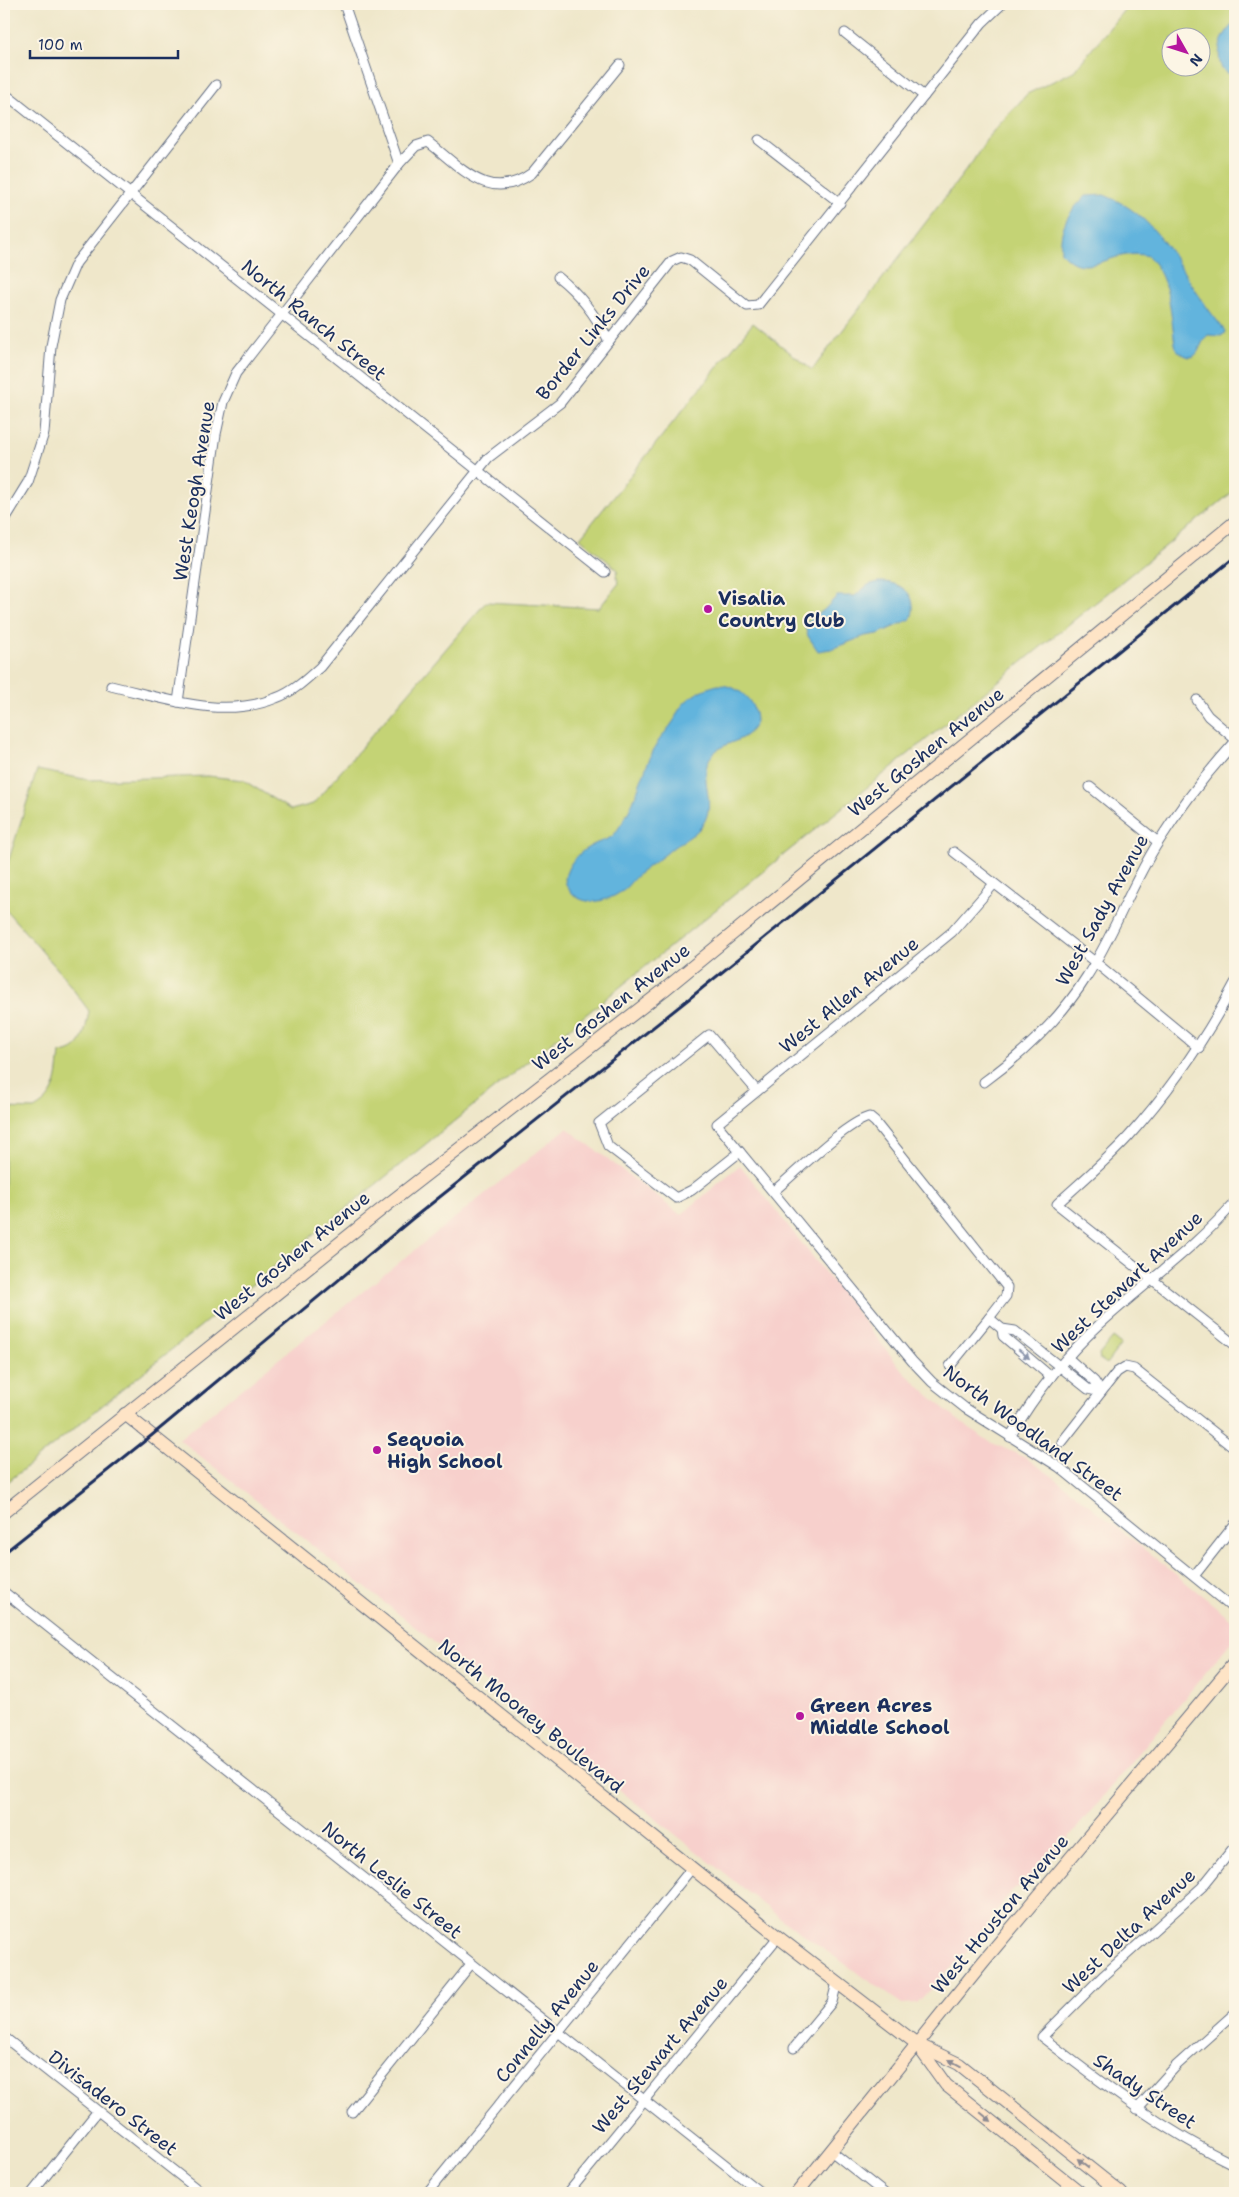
<svg xmlns="http://www.w3.org/2000/svg" width="1239" height="2197" font-family="'Shantell Sans',sans-serif">
  <rect width="100%" height="100%" fill="#fcf5e5"/>
  <filter id="ink" filterUnits="userSpaceOnUse"><feTurbulence type="fractalNoise" baseFrequency=".02" numOctaves="2"/><feDisplacementMap in="SourceGraphic" scale="10" xChannelSelector="R" yChannelSelector="G"/><feConvolveMatrix kernelMatrix="1 2 1 2 8 2 1 2 1" color-interpolation-filters="sRGB"/></filter>
  <filter id="wash" filterUnits="userSpaceOnUse"><feTurbulence type="fractalNoise" baseFrequency=".0096" numOctaves="4" result="noise"/><feDisplacementMap in="SourceGraphic" scale="20" xChannelSelector="R" yChannelSelector="G"/><feGaussianBlur stdDeviation="1.12" result="paint"/><feColorMatrix in="noise" values="0 0 0 0 0 0 0 0 0 0 0 0 0 0 0 0 0 1.4 0 .05"/><feComposite in="paint" operator="in"/></filter>
  <g filter="url(#wash)">
    <rect width="100%" height="100%" fill="#efe7ca"/>
    <!-- built -->
    <path fill="#f7d0cc" d="M567,1128L681,1215L740,1165L903,1371L926,1393L954,1417L990,1442L1026,1458L1055,1478L1234,1621L1235,1637L1076,1829L1032,1878L1011,1892L991,1917L987,1931L917,2003L902,2004L784,1921L179,1439Z"/>
    <!-- green -->
    <g fill="#c4d375" stroke="#70816a" fill-rule="evenodd">
      <path d="M1129,4H1235V490L4,1485V1108L34,1109C58,1096 57,1077 60,1053C84,1051 85,1030 89,1011L61,973L4,908V875L37,770L89,780L208,776L243,780L291,810L313,804L486,602L599,608L619,583L616,576L618,570L580,538L753,323L812,370L973,161L988,137L1027,94L1074,71ZM1172,38H1202V68H1172Z"/>
      <path d="M1113,1338L1121,1344L1106,1364L1100,1360L1099,1355Z"/>
    </g>
    <!-- water -->
    <g fill="#62b4dd" stroke="#3e729e">
      <path d="M1235,22V78L1222,69C1215,51 1222,34 1235,22Z"/>
      <path d="M1104,195C1156,215 1173,258 1202,300C1209,311 1217,320 1225,331L1224,334L1221,336L1208,335C1197,344 1200,370 1176,349C1170,318 1172,280 1148,256C1112,246 1086,284 1061,252C1059,228 1068,212 1086,196Z"/>
      <path d="M878,582C900,581 920,594 911,619L878,634L865,636L831,649L818,651L808,636L804,624L824,610L837,596H855L868,585Z"/>
      <path d="M718,685C738,685 756,700 756,722C746,745 725,739 712,755C695,777 720,802 701,827C692,838 678,842 668,852C660,859 652,863 644,870C635,875 630,885 622,891C609,901 586,907 573,894C568,889 563,882 566,874C571,859 583,849 597,843C604,840 612,839 616,832C635,807 641,775 655,747C660,737 669,729 675,719C680,701 700,689 718,685Z"/>
    </g>
  </g>
  <g filter="url(#ink)">
    <g fill="none" stroke-linecap="round" stroke-linejoin="round">
      <!-- street casing -->
      <g stroke="#656f84" stroke-width="11">
        <g id="street">
          <path d="M344,4L399,164"/>
          <path d="M845,33L924,96"/>
          <path d="M4,93L605,572"/>
          <path d="M759,140L840,203"/>
          <path d="M558,277C580,294 596,316 609,341"/>
          <path d="M4,521L28,482L44,433L51,346L60,300L76,263L216,85"/>
          <path d="M111,686C164,698 223,720 276,698C293,692 307,679 320,667L488,458L560,403L672,261L681,257L690,260L747,306L758,305L982,23L1002,4"/>
          <path d="M1197,700L1208,716L1235,739"/>
          <path d="M178,702L216,434L223,402L236,373L399,164L416,146L428,142C462,168 489,204 532,173L620,65"/>
          <path d="M1090,787L1158,842"/>
          <path d="M954,852L1095,962L1199,1048"/>
          <path d="M994,884L952,932L717,1124L912,1361L932,1382L965,1408L1059,1467L1235,1610"/>
          <path d="M1235,983C1206,1038 1171,1089 1129,1136C1107,1160 1081,1182 1057,1204L1235,1345"/>
          <path d="M984,1082C1024,1053 1061,1018 1087,976C1115,933 1131,884 1159,841C1181,806 1207,773 1235,742"/>
          <path d="M740,1152L692,1190L676,1198L608,1146L599,1123L709,1035L757,1091"/>
          <path d="M774,1191C796,1173 844,1124 869,1117L875,1122L1007,1287L1006,1296L989,1318"/>
          <path d="M1002,1329L1003,1336L1051,1377"/>
          <path d="M950,1366L989,1318L1002,1329L1015,1331L1088,1389L1101,1392L1094,1381L1068,1358"/>
          <path d="M1010,1437C1034,1396 1064,1357 1100,1324C1145,1283 1195,1248 1235,1202"/>
          <path d="M1062,1442L1117,1372L1125,1367L1134,1369L1235,1449"/>
          <path d="M1194,1576L1235,1524"/>
          <path d="M4,1592L761,2193"/>
          <path d="M1235,1846L1202,1887L1104,1975L1042,2037C1104,2085 1164,2131 1235,2165"/>
          <path d="M4,2037L202,2193"/>
          <path d="M794,2048L832,2002L837,1982"/>
          <path d="M1137,2109L1177,2065L1235,2013"/>
          <path d="M352,2112L471,1964"/>
          <path d="M831,2151L884,2193"/>
          <path d="M32,2193L97,2112"/>
          <path d="M427,2193L692,1868"/>
          <path d="M568,2193L778,1937"/>
        </g>
      </g>
      <!-- secondary casing -->
      <g stroke="#656f84" stroke-width="14">
        <g id="secondary">
          <path d="M125,1414L778,1937L917,2044L959,2064L1121,2193"/>
          <path d="M4,1512L387,1205L664,990L1235,522"/>
          <path d="M918,2046L946,2085L1081,2193"/>
          <path d="M797,2193L983,1962L1235,1662"/>
        </g>
      </g>
      <!-- street -->
      <use href="#street" stroke="#fff" stroke-width="9"/>
      <!-- secondary -->
      <use href="#secondary" stroke="#fee4c6" stroke-width="12"/>
      <!-- rail -->
      <path stroke="#1b2f5e" stroke-width="3" d="M4,1553L151,1436L412,1219L695,994L1235,557"/>
    </g>
    <!-- one-way arrows -->
    <defs><path id="oneway-solid" d="M-6-.8H1V-3.2L6.5 0L1 3.2V.8H-6Z" transform="scale(1.25)"/></defs>
    <use fill="#8d97ae" href="#oneway-solid" transform="translate(1024 1354) rotate(40)"/>
    <g fill="#8c8a92">
      <use href="#oneway-solid" transform="translate(955 2063) rotate(-151)"/>
      <use href="#oneway-solid" transform="translate(986 2117) rotate(39)"/>
      <use href="#oneway-solid" transform="translate(1083 2163) rotate(-142)"/>
    </g>
  </g>
  <!-- markers -->
  <g fill="#b5179e" stroke="#fcf5e5" stroke-width="2">
    <circle cx="708" cy="609" r="5"/>
    <circle cx="377" cy="1450" r="5"/>
    <circle cx="800" cy="1716" r="5"/>
  </g>
  <g text-anchor="middle" dominant-baseline="central" stroke-width="4" stroke-linejoin="round" paint-order="stroke">
    <!-- street labels -->
    <g font-size="19" fill="#1b2f5e" stroke="#fcf5e5">
      <text transform="translate(314 320) rotate(39)">North Ranch Street</text>
      <text transform="translate(593 332) rotate(-51)">Border Links Drive</text>
      <text transform="translate(194 491) rotate(-81)">West Keogh Avenue</text>
      <text transform="translate(926 752) rotate(-39)">West Goshen Avenue</text>
      <text transform="translate(1102 910) rotate(-61)">West Sady Avenue</text>
      <text transform="translate(849 995) rotate(-39)">West Allen Avenue</text>
      <text transform="translate(611 1007) rotate(-38)">West Goshen Avenue</text>
      <text transform="translate(292 1256) rotate(-39)">West Goshen Avenue</text>
      <text transform="translate(1127 1282) rotate(-43)">West Stewart Avenue</text>
      <text transform="translate(1033 1433) rotate(36)">North Woodland Street</text>
      <text transform="translate(531 1716) rotate(39)">North Mooney Boulevard</text>
      <text transform="translate(392 1880) rotate(39)">North Leslie Street</text>
      <text transform="translate(1000 1914) rotate(-50)">West Houston Avenue</text>
      <text transform="translate(1129 1931) rotate(-43)">West Delta Avenue</text>
      <text transform="translate(547 2021) rotate(-51)">Connelly Avenue</text>
      <text transform="translate(660 2055) rotate(-50)">West Stewart Avenue</text>
      <text transform="translate(1145 2091) rotate(34)">Shady Street</text>
      <text transform="translate(113 2103) rotate(38)">Divisadero Street</text>
    </g>
    <!-- poi labels -->
    <g font-size="19" font-weight="bold" fill="#1b2f5e" stroke="#fcf5e5" text-anchor="start">
      <text x="718" y="598">Visalia<tspan x="718" dy="22">Country Club</tspan></text>
      <text x="387" y="1439">Sequoia<tspan x="387" dy="22">High School</tspan></text>
      <text x="810" y="1705">Green Acres<tspan x="810" dy="22">Middle School</tspan></text>
    </g>
  </g>
  <!-- margin -->
  <rect width="1239" height="2197" fill="none" stroke="#fcf5e5" stroke-width="20"/>
  <!-- north arrow -->
  <g transform="translate(1186 52) rotate(129)"><circle r="24" fill="#fcf5e5" stroke="#a2a6af"/>
  <path d="M0-4L9 19L0 12L-9 19Z" fill="#b5179e"/>
  <text y="-8" font-size="14" font-weight="bold" text-anchor="middle" fill="#1b2f5e">N</text>
  </g>
  <!-- scale -->
  <path d="M30 50v8h148v-8" fill="none" stroke="#1b2f5e" stroke-width="2.5"/>
  <text x="38" y="50" font-size="15" fill="#1b2f5e" stroke="#fcf5e5" stroke-width="4" paint-order="stroke">100 m</text>
</svg>
